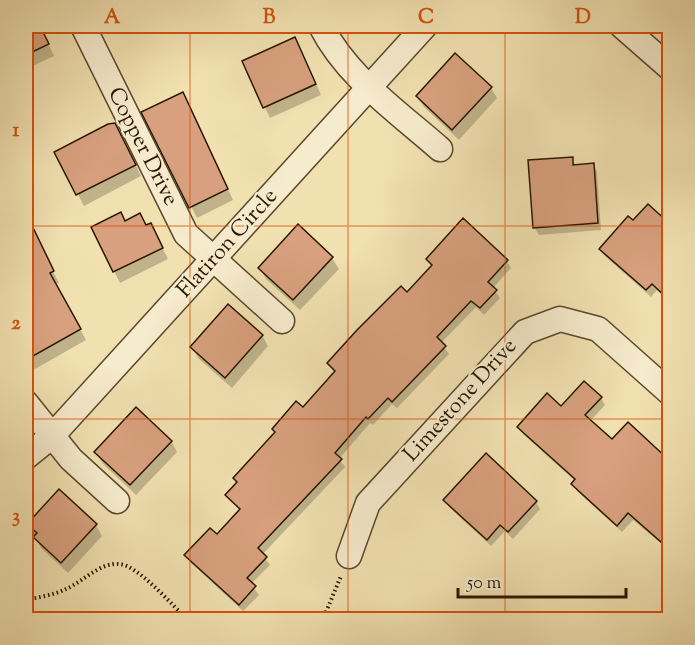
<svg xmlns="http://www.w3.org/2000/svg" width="695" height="645" font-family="'Sorts Mill Goudy',serif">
  <rect width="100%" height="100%" fill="#f1e0b0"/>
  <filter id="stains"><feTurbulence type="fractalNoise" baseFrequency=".00333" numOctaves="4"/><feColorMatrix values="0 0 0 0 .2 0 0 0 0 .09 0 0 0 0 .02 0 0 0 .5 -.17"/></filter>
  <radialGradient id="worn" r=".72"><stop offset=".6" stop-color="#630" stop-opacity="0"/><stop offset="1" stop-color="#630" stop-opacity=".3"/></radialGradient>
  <!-- shadow -->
  <g fill="#0003">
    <path d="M26,26H40L54,56L26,69Z"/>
    <path d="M99,26H123L105,34Z"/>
    <path d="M301,50L321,95L270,118L243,62Z"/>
    <path d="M491,88L497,98L459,140L424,107L417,96Z"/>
    <path d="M189,105L233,200L197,218L143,112Z"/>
    <path d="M121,136L141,176L84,206L56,153Z"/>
    <path d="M572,159L576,166L593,165L597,172L601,230L539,235L534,227Z"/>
    <path d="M648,206L670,225V302L657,290L651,297L605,256L601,249L633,223Z"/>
    <path d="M26,219L59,283L55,285L86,340L35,369L26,353Z"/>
    <path d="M125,222L146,226L156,235L168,259L120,283L93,228Z"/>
    <path d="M298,227L332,258L339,269L300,310L266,279L260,268Z"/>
    <path d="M428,259L507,261L511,268L493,288L500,298L484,315L476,307L441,343L449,354L397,408L392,404L373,425L370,423L339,459L345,467L262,555L270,565L251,584L259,595L243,611L190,562L186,555L217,536L240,511L227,495L335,373L329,363L407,294L432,267Z"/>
    <path d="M262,335L268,346L232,388L198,358L192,347Z"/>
    <path d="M601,398L605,405L590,421L612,441L628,424L670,462V560L665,553L668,549L633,520L622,532L577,491L573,484L575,481L523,434L519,427L561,408Z"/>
    <path d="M171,441L177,452L136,495L102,463L96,452Z"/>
    <path d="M486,455L536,502L540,509L513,539L505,531L491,546L449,507L445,500Z"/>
    <path d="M29,524L96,525L102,536L68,573L41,548Z"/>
  </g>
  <!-- building -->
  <g fill="#d8a07e" stroke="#281600" stroke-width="1.5">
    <path d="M26,26H40L49,44L26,55Z"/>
    <path d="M295,37L316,84L263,108L242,61Z"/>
    <path d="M455,53L492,87L452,130L416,96Z"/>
    <path d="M183,92L228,189L189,208L141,112Z"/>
    <path d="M115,123L136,165L76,195L54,152L108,124Z"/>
    <path d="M573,157V165L594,163L598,223L533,228L528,160Z"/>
    <path d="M648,204L669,223V300L652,284L646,290L599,249L628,216L633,220Z"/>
    <path d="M121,212L125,221L140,213L146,225L151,223L163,248L113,272L91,227Z"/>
    <path d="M26,213L54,271L50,273L81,329L26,360Z"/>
    <path d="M463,218L508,260L488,282L497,290L480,308L471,301L437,337L446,346L392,402L388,398L368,419L366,417L335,453L342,459L258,548L267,557L247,578L256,586L239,605L184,555L210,528L217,534L240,509L225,495L237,482L233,478L275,432L272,429L296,401L303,407L335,371L327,363L357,330L401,286L407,292L432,265L426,259Z"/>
    <path d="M298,224L333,257L293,300L258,268Z"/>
    <path d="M228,304L263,335L225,378L190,347Z"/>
    <path d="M584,381L602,397L585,415L612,439L628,422L669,460V549L628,513L617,526L571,484L575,479L517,427L547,393L561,406Z"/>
    <path d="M136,407L172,441L130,485L94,452Z"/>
    <path d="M486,453L537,501L508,532L500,525L487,540L443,500Z"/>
    <path d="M59,489L97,524L61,563L33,537L37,533L27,524Z"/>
  </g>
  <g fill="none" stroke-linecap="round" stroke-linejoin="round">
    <!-- minor casing -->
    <g stroke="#5a482c" stroke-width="27">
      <g id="minor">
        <path d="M83,26L186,234L282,321"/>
        <path d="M321,26C347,77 398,112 440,149"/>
        <path d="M622,26L670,68"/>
        <path d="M26,403L71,459L117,501"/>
        <path d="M26,457L52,436L425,26"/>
        <path d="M349,556L368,503L525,332L560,319L598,329L670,393"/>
      </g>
    </g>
    <!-- path -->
    <g stroke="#281600" stroke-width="4" stroke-dasharray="1.5 3" stroke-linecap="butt">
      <path d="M26,600C39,597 54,595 66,589C85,581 106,555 129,567C150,579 170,603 188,620"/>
      <path d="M315,620L326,612L341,576"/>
    </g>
    <!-- minor -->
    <use href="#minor" stroke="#f6ebcc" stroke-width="24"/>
  </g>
  <!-- grid -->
  <path fill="none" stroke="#d5520b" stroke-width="1.5" stroke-opacity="0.55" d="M190,26V620M348,26V620M505,26V620M26,226H670M26,419H670"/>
  <g text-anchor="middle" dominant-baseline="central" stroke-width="4.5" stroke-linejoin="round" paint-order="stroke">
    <!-- street labels -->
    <g font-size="22" fill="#281600" stroke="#f6ebcc">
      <text transform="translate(142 147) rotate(63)">Copper Drive</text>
      <text transform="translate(228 244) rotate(-48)">Flatiron Circle</text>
      <text transform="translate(461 401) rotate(-48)">Limestone Drive</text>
    </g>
  </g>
  <!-- margin -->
  <rect width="695" height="645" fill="none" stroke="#f1e0b0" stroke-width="66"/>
  <!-- scale -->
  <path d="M458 588v9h168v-9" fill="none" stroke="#281600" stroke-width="3"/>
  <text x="467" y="588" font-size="18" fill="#281600" stroke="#f6ebcc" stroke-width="4.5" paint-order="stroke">50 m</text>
  <rect x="33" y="33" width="629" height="579" fill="none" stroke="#d5520b" stroke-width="2"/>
  <g font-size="20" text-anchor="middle" font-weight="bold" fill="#d5520b">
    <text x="112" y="23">A</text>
    <text x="269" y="23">B</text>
    <text x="426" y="23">C</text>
    <text x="583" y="23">D</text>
    <text x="16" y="136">1</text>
    <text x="16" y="329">2</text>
    <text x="16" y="522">3</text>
  </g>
  <rect width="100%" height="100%" filter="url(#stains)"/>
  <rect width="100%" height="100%" fill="url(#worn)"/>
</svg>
